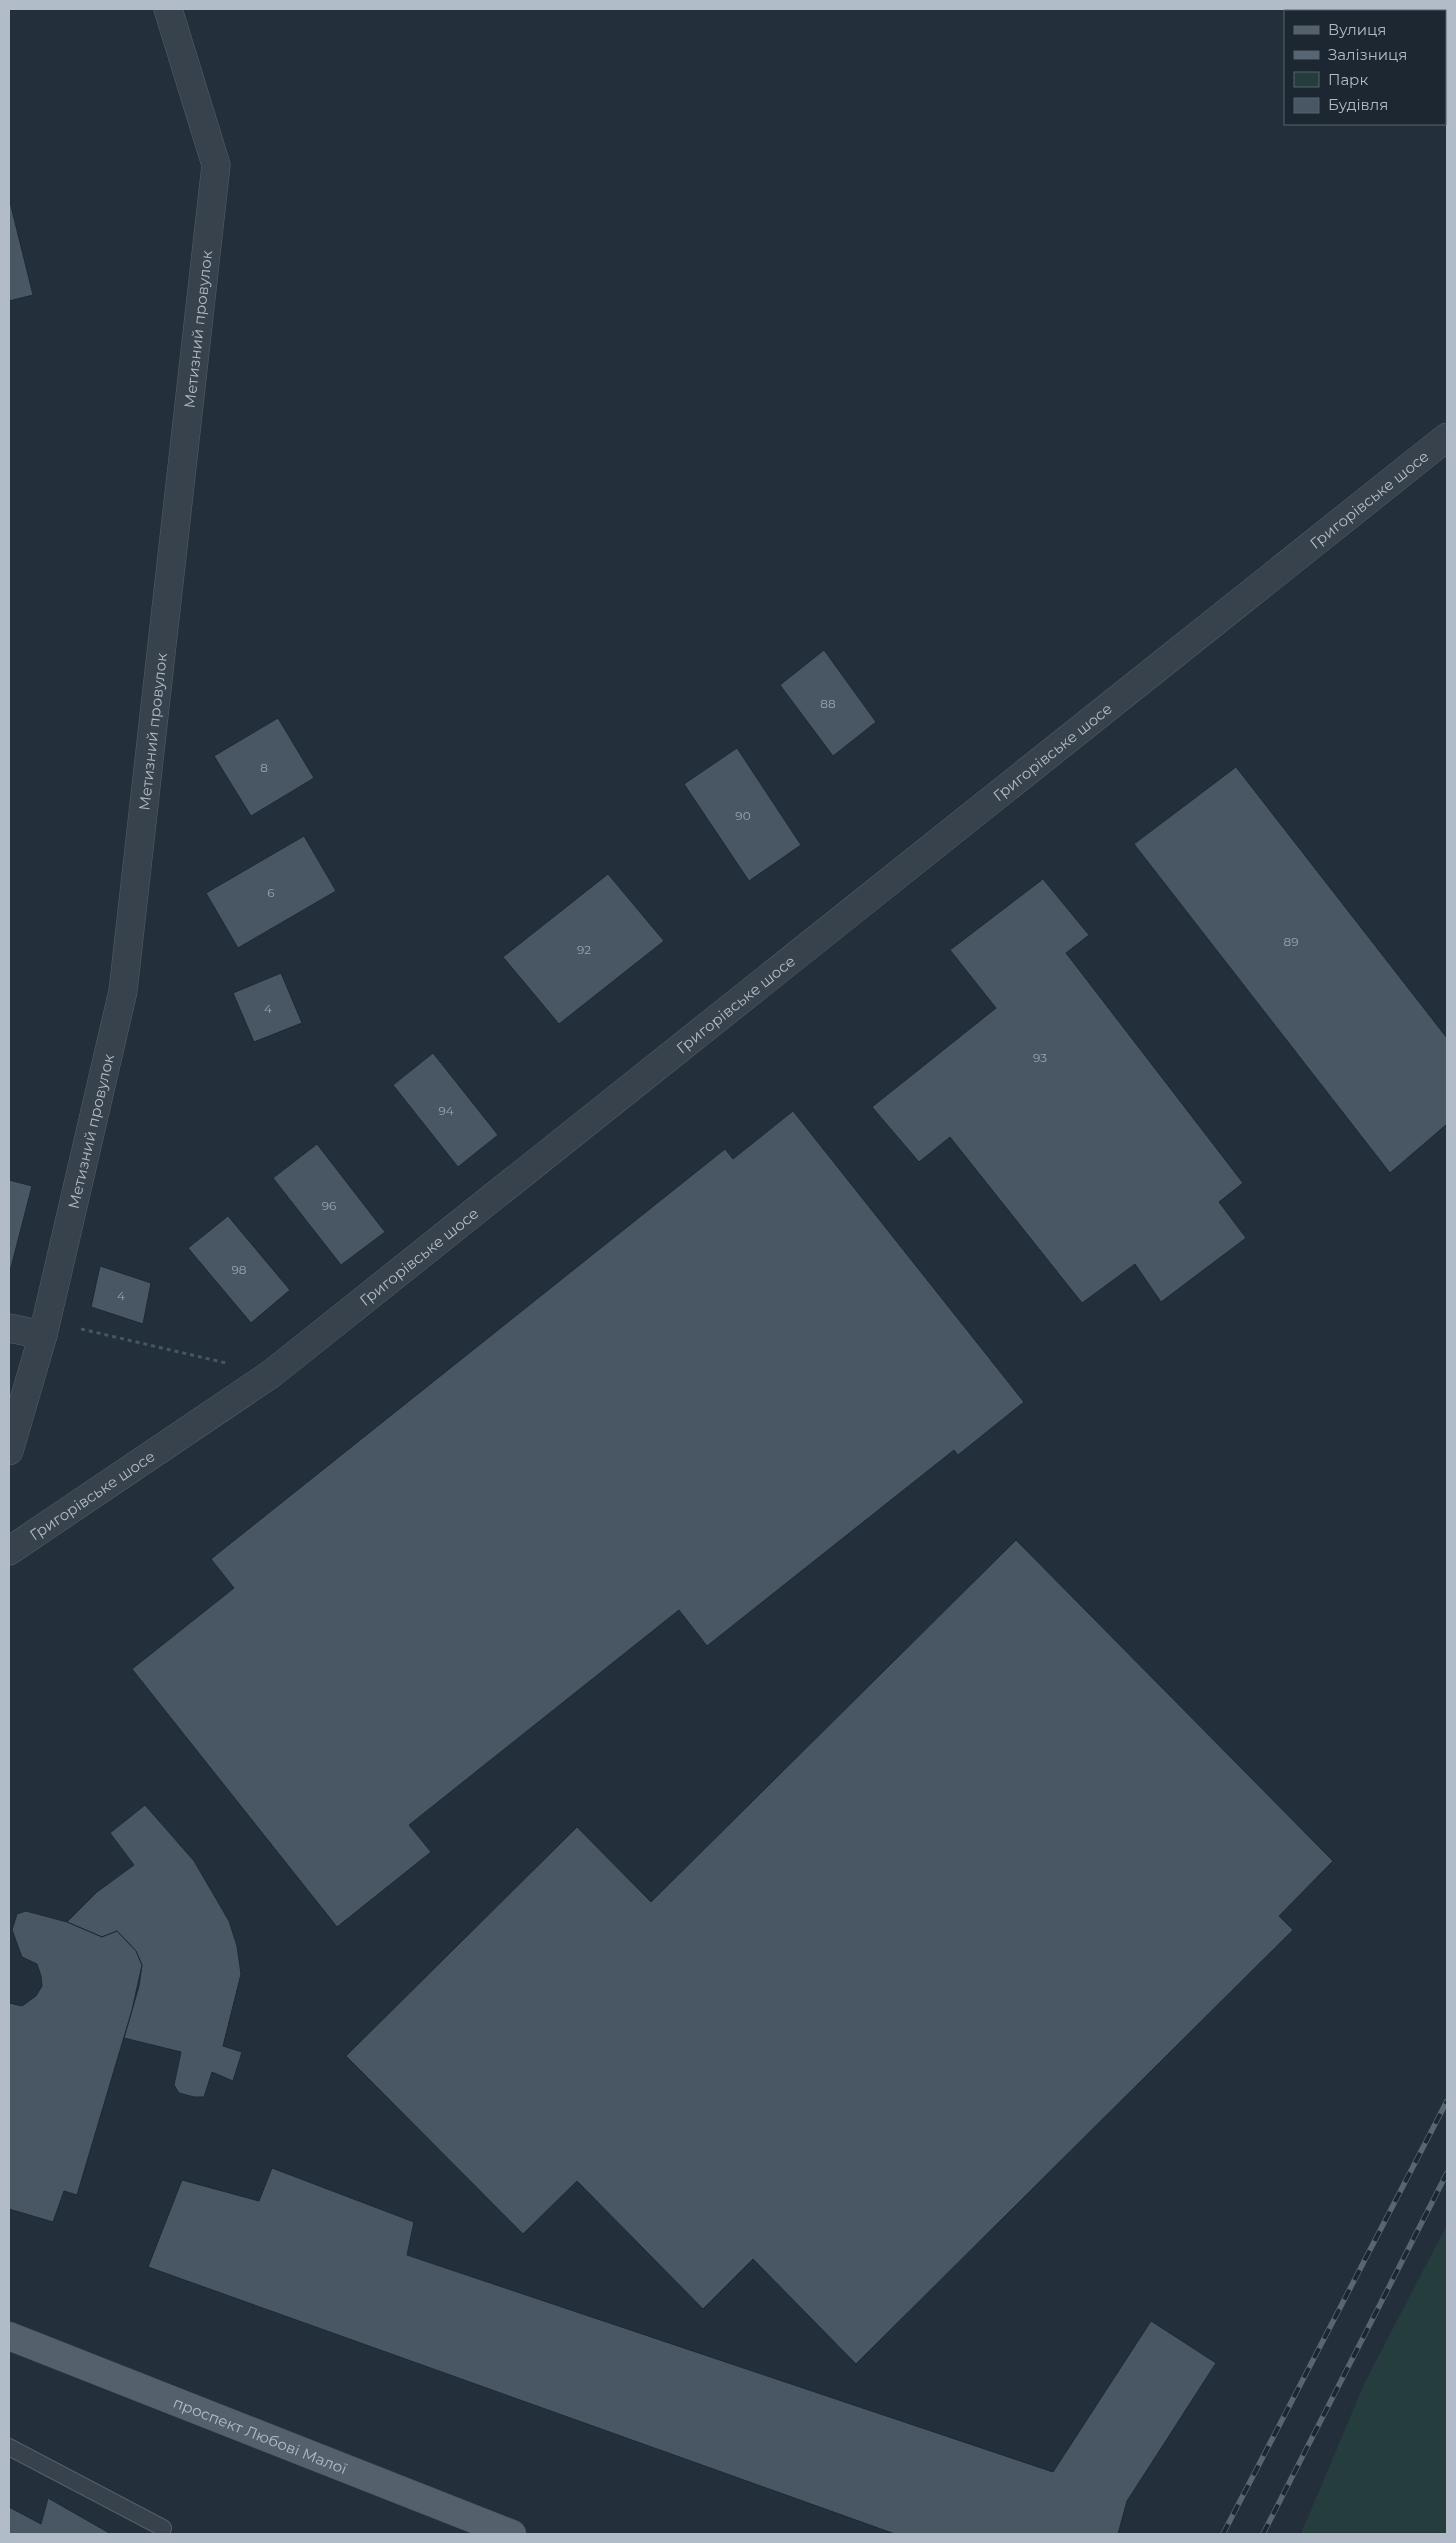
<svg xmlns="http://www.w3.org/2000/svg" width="1456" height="2543" font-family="Montserrat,sans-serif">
  <rect width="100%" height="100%" fill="#23303c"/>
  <!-- green -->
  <path fill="#253d3d" d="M1447,2225V2534H1301L1365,2382Z"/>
  <!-- building -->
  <g fill="#495765" stroke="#1e2933">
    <path d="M9,198L33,295L9,301Z"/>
    <path d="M824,650L876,722L833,756L780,685Z"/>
    <path d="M278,718L314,778L251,816L214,756Z"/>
    <path d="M737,748L801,845L749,881L684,784Z"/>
    <path d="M1236,767L1447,1038V1124L1390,1173L1134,844Z"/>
    <path d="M304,836L336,891L238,948L206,893Z"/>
    <path d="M608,874L664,941L559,1024L503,957Z"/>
    <path d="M1043,879L1089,935L1066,953L1243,1183L1219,1202L1246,1238L1161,1302L1135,1264L1082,1303L950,1137L919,1162L872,1107L996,1008L950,950Z"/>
    <path d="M281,973L302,1023L254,1042L233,993Z"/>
    <path d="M433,1053L498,1135L458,1167L393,1085Z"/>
    <path d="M793,1111L1024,1402L958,1455L954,1450L707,1646L679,1610L409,1825L431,1852L337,1927L132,1669L234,1588L211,1559L725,1149L733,1159Z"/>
    <path d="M317,1144L385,1232L341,1265L273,1178Z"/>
    <path d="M9,1180L32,1186L9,1275Z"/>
    <path d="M228,1216L290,1290L251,1323L188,1248Z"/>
    <path d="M100,1266L151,1283L143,1324L91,1307Z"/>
    <path d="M1016,1540L1333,1861L1279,1916L1293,1930L856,2364L753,2259L703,2309L577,2181L523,2234L346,2056L577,1827L651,1902Z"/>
    <path d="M145,1805L194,1861L229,1921L237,1946L241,1974L223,2046L242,2052L233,2081L212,2072L204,2097H194L179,2093L174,2085L181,2052L124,2038L139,1986L142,1965L136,1951L117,1931L102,1937L67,1922L97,1892L134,1865L110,1833Z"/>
    <path d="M26,1911L67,1922L102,1937L117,1931L136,1951L142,1965L132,2010L77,2195L64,2191L53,2222L9,2209V2003L22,2006L36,1996L42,1986L41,1976L37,1964L22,1957L12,1930L17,1914Z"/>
    <path d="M272,2168L414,2222L407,2255L1053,2472L1151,2321L1216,2363L1127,2501L1118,2534H895L148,2267L182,2180L259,2201Z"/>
    <path d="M48,2498L111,2534H9V2507L41,2524Z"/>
  </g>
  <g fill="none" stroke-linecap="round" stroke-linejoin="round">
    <!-- service casing -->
    <g stroke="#555f6a" stroke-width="18">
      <path id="service" d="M9,2447L163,2528"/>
    </g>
    <!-- minor casing -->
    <g stroke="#555f6a" stroke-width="29">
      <g id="minor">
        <path d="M9,1328L43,1335"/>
        <path id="s1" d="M9,1451L43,1335L123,991L216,165L168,9"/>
        <path id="s2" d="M9,1551L271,1374L1447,437"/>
      </g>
    </g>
    <!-- primary casing -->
    <g stroke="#404b55" stroke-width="29">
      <g id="primary">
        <path id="s3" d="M9,2336L512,2534"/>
      </g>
    </g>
    <!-- path -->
    <path stroke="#43595a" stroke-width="3" stroke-dasharray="4 4" stroke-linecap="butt" d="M81,1329L226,1363"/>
    <!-- service -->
    <use href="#service" stroke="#37424c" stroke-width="16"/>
    <!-- minor -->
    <use href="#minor" stroke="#37424c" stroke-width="28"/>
    <!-- primary -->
    <use href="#primary" stroke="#54616d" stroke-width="28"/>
    <!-- rail casing -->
    <g stroke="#586674" stroke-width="5.5">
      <g id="rail">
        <path d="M1223,2534L1447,2101"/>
        <path d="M1263,2534L1447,2173"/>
      </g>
    </g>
    <!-- rail -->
    <use href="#rail" stroke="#1c2731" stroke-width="4" stroke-dasharray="11" stroke-linecap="butt"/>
  </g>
  <g text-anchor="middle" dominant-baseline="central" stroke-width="5" stroke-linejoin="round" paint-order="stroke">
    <!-- number labels -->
    <g font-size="12" fill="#98a3af">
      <text x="828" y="703">88</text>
      <text x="264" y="767">8</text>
      <text x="743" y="815">90</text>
      <text x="271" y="892">6</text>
      <text x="1291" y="941">89</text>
      <text x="584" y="949">92</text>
      <text x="268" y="1008">4</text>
      <text x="1040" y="1057">93</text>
      <text x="446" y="1110">94</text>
      <text x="329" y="1205">96</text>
      <text x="239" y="1269">98</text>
      <text x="121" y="1295">4</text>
    </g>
    <!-- street labels -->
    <g font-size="15" fill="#b2bcc8" stroke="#1c2731">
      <text stroke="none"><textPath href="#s1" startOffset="1140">Метизний провулок</textPath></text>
      <text stroke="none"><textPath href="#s2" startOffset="1720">Григорівське шосе</textPath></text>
      <text stroke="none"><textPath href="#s1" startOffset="735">Метизний провулок</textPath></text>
      <text stroke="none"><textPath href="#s2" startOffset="1315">Григорівське шосе</textPath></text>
      <text stroke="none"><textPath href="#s2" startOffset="910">Григорівське шосе</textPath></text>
      <text stroke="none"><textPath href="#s1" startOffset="330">Метизний провулок</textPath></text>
      <text stroke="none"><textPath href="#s2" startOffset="505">Григорівське шосе</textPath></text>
      <text stroke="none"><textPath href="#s2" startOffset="100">Григорівське шосе</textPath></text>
      <text stroke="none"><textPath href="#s3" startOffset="270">проспект Любові Малої</textPath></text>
    </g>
  </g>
  <!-- border -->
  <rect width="1456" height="2543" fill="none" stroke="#b2bcc8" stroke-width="20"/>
  <!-- legend -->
  <rect x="1284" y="10" width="162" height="115" fill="#1c2731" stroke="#58636d"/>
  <rect x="1294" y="26" width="25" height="8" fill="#54616d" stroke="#58636d"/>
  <text x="1328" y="35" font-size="15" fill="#b2bcc8">Вулиця</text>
  <rect x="1294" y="51" width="25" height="8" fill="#586674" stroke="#58636d"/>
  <text x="1328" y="60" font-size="15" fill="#b2bcc8">Залізниця</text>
  <rect x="1294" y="72" width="25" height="15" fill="#253d3d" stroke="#58636d"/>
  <text x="1328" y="85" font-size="15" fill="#b2bcc8">Парк</text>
  <rect x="1294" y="98" width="25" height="15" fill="#495765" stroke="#58636d"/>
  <text x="1328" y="110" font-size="15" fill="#b2bcc8">Будівля</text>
</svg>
